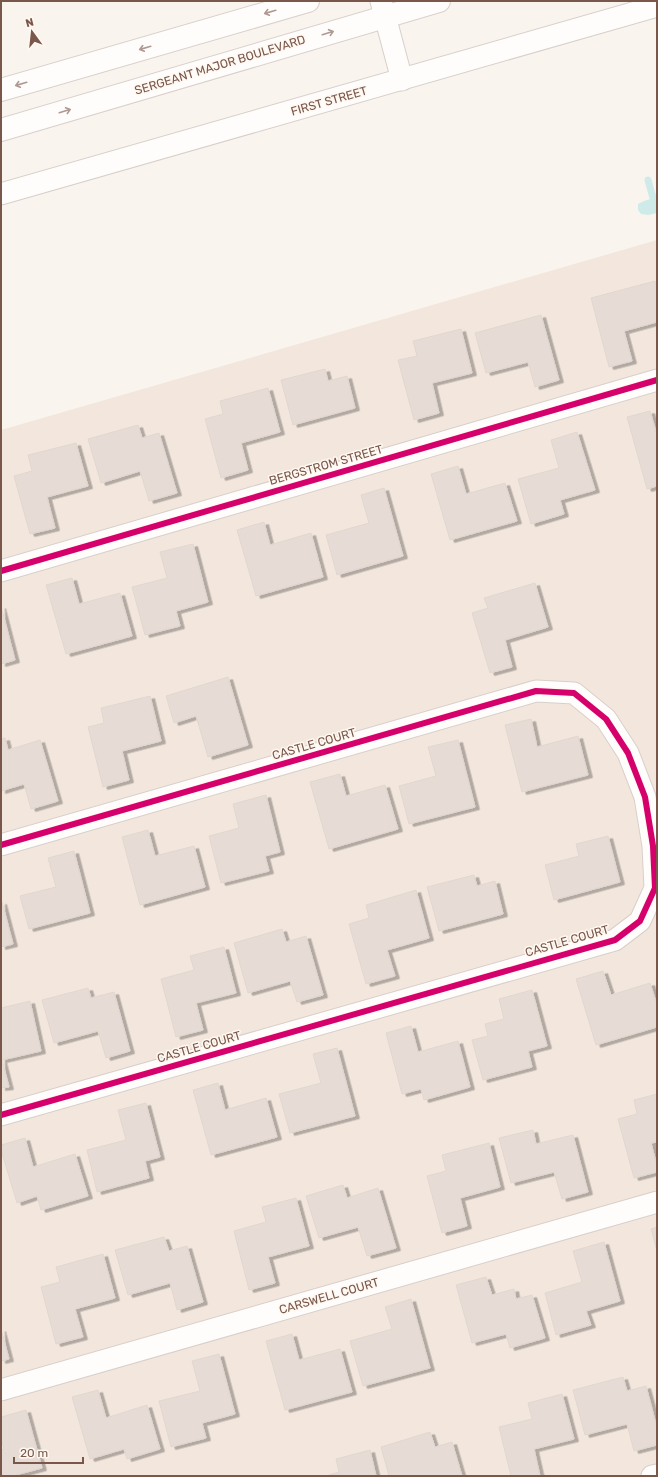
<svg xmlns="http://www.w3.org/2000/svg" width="658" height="1477" font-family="Rubik,sans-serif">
  <defs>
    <filter id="shadow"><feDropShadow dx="4.5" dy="2.5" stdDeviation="0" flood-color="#0004"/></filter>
  </defs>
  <rect width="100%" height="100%" fill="#f9f4ee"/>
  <!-- residential -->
  <path fill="#f3e7dd" d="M657,240V1476H1V430Z"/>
  <!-- water -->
  <path fill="#ceebea" d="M657,197V213L648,215L641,214L638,210V204L644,201Z"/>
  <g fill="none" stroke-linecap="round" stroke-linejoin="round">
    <!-- stream -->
    <path stroke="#ceebea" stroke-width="7" d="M648,180L653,198"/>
  </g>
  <!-- building -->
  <g fill="#e6dcd5" stroke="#e2d6d0" filter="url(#shadow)">
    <path d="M655,281L657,289V322L624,331L632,361L609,367L591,298Z"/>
    <path d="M541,315L559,380L535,387L528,362L486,373L475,333Z"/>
    <path d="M461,329L472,373L432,383L439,413L414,420L398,360L417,356L413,341Z"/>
    <path d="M325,369L328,381L347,376L355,408L293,425L281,380Z"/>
    <path d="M268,388L280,432L241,443L248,470L221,478L205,419L223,414L220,401Z"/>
    <path d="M650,411L657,435V486L647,489L627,417Z"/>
    <path d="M138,425L142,438L159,433L177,493L149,501L140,471L101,483L88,439Z"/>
    <path d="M577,432L595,490L560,500L564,514L531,524L518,479L559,468L551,440Z"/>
    <path d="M76,443L88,486L47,497L55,528L30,534L14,476L32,471L28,455Z"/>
    <path d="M458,466L466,494L505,483L517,521L450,540L431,474Z"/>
    <path d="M384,488L403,556L337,575L326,535L369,523L361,495Z"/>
    <path d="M264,522L270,545L311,533L323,577L256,596L237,530Z"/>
    <path d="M193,544L208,602L176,611L180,626L145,635L132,587L167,578L160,552Z"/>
    <path d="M72,578L79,604L120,593L132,636L66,654L46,585Z"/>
    <path d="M535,583L548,627L505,640L512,667L490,673L472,613L488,608L484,598Z"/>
    <path d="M1,606L15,660L1,664Z"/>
    <path d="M228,677L248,745L208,757L196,716L174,723L166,696Z"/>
    <path d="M150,696L161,741L122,751L129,780L103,787L88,727L104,723L101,708Z"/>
    <path d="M531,719L537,747L578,736L588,775L522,792L505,725Z"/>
    <path d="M5,738L8,750L40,740L58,801L31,809L24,784L1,791V739Z"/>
    <path d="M458,740L475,807L409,824L399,786L436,776L428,747Z"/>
    <path d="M340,774L346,796L385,785L398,829L329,849L310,782Z"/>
    <path d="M266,795L280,852L265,856L269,871L221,883L209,836L239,828L233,804Z"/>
    <path d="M148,830L155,856L194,846L205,887L140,905L122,837Z"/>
    <path d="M608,836L620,882L554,900L545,865L579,856L576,844Z"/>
    <path d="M74,851L90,913L29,929L20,896L56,887L48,858Z"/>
    <path d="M474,875L477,886L495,881L503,914L439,931L427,887Z"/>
    <path d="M416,890L429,938L387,950L395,976L366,984L349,924L369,918L366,905Z"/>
    <path d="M1,902H2L13,944L1,947Z"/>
    <path d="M282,929L286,942L306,936L323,995L297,1002L290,981L248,993L234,943Z"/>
    <path d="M224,947L236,993L196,1003L203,1030L176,1037L161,979L194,970L190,956Z"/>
    <path d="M603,971L611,995L650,983L657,1005V1027L596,1045L576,979Z"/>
    <path d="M88,988L91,998L114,992L130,1051L106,1058L98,1031L54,1043L42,1000Z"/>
    <path d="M532,990L547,1046L528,1051L532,1067L483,1080L472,1040L488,1036L485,1024L504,1019L499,999Z"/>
    <path d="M30,1001L41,1051L2,1060L9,1087L1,1088V1008Z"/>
    <path d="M411,1026L418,1052L458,1041L470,1087L424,1100L421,1089L402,1094L386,1033Z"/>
    <path d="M337,1048L355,1116L290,1133L279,1094L321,1083L313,1054Z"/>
    <path d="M218,1083L225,1110L266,1098L277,1137L211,1155L193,1090Z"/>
    <path d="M657,1094V1142L651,1143L657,1166V1172L634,1178L618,1119L637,1114L634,1100Z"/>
    <path d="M146,1103L160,1157L145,1161L149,1178L97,1192L87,1150L126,1140L118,1110Z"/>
    <path d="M533,1130L536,1144L573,1135L588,1192L562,1199L554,1172L511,1183L499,1138Z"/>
    <path d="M25,1138L33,1167L75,1154L88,1196L41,1210L37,1196L17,1203L1,1150V1145Z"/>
    <path d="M489,1143L500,1187L460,1198L467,1226L442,1233L427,1176L446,1171L442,1155Z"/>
    <path d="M343,1185L347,1198L378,1188L396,1248L367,1256L358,1227L319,1238L306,1196Z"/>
    <path d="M296,1198L309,1246L268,1257L275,1283L249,1290L234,1231L266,1222L262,1207Z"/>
    <path d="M657,1227V1251L651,1229Z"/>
    <path d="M164,1237L169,1251L187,1246L203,1302L177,1310L170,1283L128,1295L115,1250Z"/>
    <path d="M604,1242L620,1301L586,1311L591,1325L556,1335L545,1293L582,1282L573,1251Z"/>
    <path d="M103,1254L115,1298L75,1309L83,1337L56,1344L41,1287L60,1282L56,1267Z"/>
    <path d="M486,1277L492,1295L514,1289L516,1299L532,1295L545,1338L510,1348L506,1334L472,1343L456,1285Z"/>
    <path d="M411,1299L430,1368L363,1386L350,1341L392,1329L385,1307Z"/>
    <path d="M1,1329L9,1359L1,1361Z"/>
    <path d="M292,1334L299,1360L340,1349L352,1392L285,1410L266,1341Z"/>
    <path d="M219,1354L235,1414L202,1423L206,1438L171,1447L159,1401L200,1391L192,1361Z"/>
    <path d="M623,1377L627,1391L646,1386L657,1428V1445L634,1451L627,1424L585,1435L573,1390Z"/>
    <path d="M98,1390L106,1418L147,1405L160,1449L127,1459L124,1449L90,1459L72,1397Z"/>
    <path d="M562,1394L574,1439L534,1449L540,1476H511L499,1427L532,1419L528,1403Z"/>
    <path d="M26,1410L42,1468L12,1476H1V1450L4,1449L1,1439V1417Z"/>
    <path d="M430,1432L435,1447L452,1442L462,1476H389L381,1447Z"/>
    <path d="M370,1450L376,1476H326L339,1472L336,1459Z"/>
  </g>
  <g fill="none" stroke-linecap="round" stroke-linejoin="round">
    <!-- street casing -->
    <g stroke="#d8cfca" stroke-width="23">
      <g id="street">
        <path d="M381,1L402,80"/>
        <path d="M1,194L657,6"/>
        <path d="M1,571L657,380"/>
        <path d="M1,845L536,691L574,693L606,719L628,753L645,797L653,846L655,888L640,921L615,940L1,1115"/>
        <path d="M1,1390L657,1202"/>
        <path d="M652,1476L657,1475"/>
      </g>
    </g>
    <!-- secondary casing -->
    <g stroke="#dad0cb" stroke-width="24">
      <g id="secondary">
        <path d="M1,90L308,1"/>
        <path d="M1,130L439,1"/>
      </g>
    </g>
    <!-- street -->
    <use href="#street" stroke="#fefdfc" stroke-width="21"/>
    <!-- secondary -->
    <use href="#secondary" stroke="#fefdfc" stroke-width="22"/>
    <!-- cycleway casing -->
    <g stroke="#fff8f1" stroke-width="8">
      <g id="cycleway">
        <path d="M1,571L657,380"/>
        <path d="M1,845L536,691L574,693L606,719L628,753L645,797L653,846L655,888L640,921L615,940L1,1115"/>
      </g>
    </g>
    <!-- cycleway -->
    <use href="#cycleway" stroke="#d6006c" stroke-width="6"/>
  </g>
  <!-- one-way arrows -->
  <defs><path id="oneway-shaft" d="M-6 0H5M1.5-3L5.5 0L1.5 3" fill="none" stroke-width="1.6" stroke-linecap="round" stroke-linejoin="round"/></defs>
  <g stroke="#af9992">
    <use href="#oneway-shaft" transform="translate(270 12) rotate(164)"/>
    <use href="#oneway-shaft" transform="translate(328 33) rotate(-17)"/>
    <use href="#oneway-shaft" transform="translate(145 48) rotate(164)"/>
    <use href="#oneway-shaft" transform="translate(21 84) rotate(164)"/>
    <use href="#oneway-shaft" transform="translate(65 111) rotate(-17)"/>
  </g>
  <g text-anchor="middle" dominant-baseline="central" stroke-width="3" stroke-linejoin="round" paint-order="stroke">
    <!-- street labels -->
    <g font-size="12" fill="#7a574b" stroke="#fff8f1">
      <text transform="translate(220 65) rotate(-17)">SERGEANT MAJOR BOULEVARD</text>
      <text transform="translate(329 101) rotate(-16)">FIRST STREET</text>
      <text transform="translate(326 465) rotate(-16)">BERGSTROM STREET</text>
      <text transform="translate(314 744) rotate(-16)">CASTLE COURT</text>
      <text transform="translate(567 941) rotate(-16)">CASTLE COURT</text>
      <text transform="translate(199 1047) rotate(-16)">CASTLE COURT</text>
      <text transform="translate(329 1296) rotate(-16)">CARSWELL COURT</text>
    </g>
  </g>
  <!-- border -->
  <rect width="658" height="1477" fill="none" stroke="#7a574b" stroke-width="4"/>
  <!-- north arrow -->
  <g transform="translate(32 32) rotate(345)" stroke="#fff8f1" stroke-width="3" paint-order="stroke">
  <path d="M0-3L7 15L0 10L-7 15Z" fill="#7a574b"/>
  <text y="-6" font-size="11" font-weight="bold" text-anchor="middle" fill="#7a574b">N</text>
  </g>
  <!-- scale -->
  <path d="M14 1457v6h69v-6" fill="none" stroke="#7a574b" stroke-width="2"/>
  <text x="20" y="1457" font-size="12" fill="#7a574b" stroke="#fff8f1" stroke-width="3" paint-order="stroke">20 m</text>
</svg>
